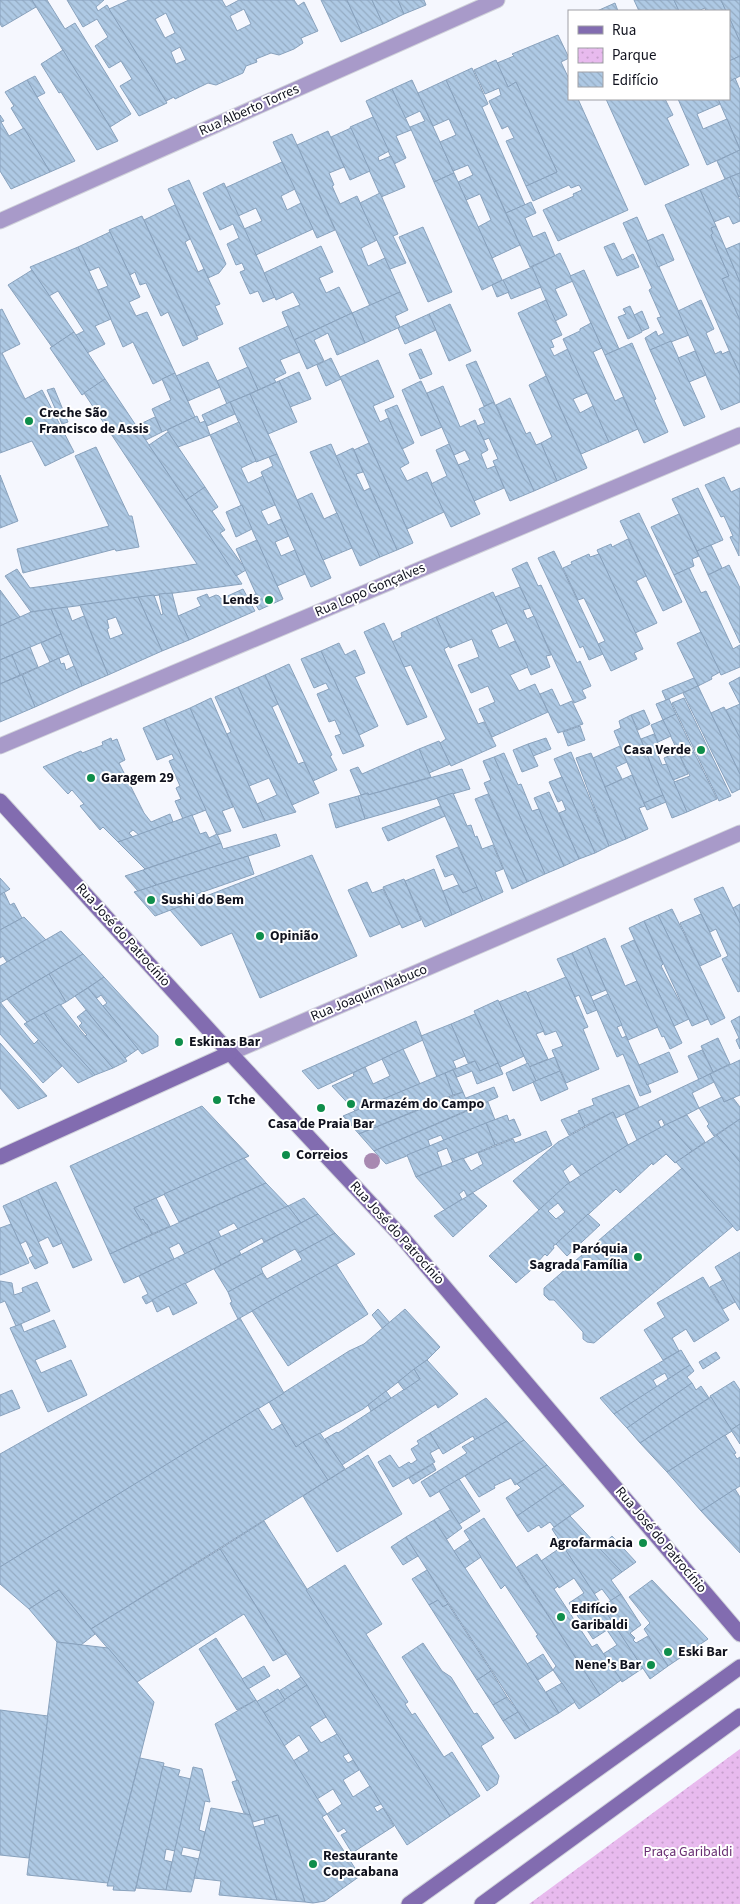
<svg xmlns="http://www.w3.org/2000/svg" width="740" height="1904" font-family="'Source Sans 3',sans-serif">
  <defs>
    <pattern id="park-dots" width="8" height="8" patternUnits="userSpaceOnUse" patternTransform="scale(1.25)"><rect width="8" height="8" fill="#e8baee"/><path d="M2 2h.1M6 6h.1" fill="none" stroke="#c69fcc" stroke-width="1.8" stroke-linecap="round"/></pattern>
    <pattern id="building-back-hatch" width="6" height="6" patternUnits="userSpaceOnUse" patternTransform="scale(1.25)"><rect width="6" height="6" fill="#aec9e4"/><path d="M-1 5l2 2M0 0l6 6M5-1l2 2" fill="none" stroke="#95acc3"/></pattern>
  </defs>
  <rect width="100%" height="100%" fill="#f5f7fe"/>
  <!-- park -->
  <path fill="url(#park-dots)" d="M740,1749V1904H529Z"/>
  <!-- building -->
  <g fill="url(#building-back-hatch)" stroke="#89a2bd" fill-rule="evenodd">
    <path d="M0,0H32L36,7L2,27L0,24Z"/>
    <path d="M32,0H47L65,29L75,23L131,114L110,127Z"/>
    <path d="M67,0H104L96,7L98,11L107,5L167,103L139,116L120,86L132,79L121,61L109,68L95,46L108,37L97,19L83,27Z"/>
    <path d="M129,0H222L226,7L239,0H294L298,6L304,2L318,31L301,38L303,43L294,49L279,55L271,53L256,59L257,62L246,66L243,73L216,85L208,83L175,99L174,97L166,101L109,9ZM244,9L251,24L237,31L230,16ZM166,13L175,33L165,38L155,19ZM180,47L186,60L176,64L171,52Z"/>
    <path d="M321,0H347L362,33L341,42Z"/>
    <path d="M347,0H372L383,24L362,33Z"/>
    <path d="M372,0H398L404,14L383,24Z"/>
    <path d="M398,0H424L426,5L404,14Z"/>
    <path d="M634,0H674L679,11H639Z"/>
    <path d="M674,0H721L726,11H706L705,8L698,11H679Z"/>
    <path d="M721,0H740V42L729,17V11H726Z"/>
    <path d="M615,3L618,11H597Z"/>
    <path d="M729,17L740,42V56L729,61Z"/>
    <path d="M558,35L569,58L561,62L569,79V99H578L628,210L558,241L543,210L574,196L573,194L582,190L579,185L571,188L569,185L533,201L526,186L557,172L516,82L508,87L497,63L514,56L512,54Z"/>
    <path d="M63,50L110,127L118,141L97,150L61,92L59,93L41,64Z"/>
    <path d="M740,56V76L729,82V61Z"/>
    <path d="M496,60L508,87L516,82L557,172L526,186L506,141L514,138L508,126L502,129L489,101L501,95L499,88L485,94L474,70Z"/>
    <path d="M472,68L488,104L482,107L525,205L506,213L446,80Z"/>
    <path d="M35,76L45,93L37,97L27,80Z"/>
    <path d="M735,78L740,90V149L718,99H729V82Z"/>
    <path d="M27,80L75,161L50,172L11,108L14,106L5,92Z"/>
    <path d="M412,80L454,173L434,182L410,127L425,121L420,111L405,118L392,89Z"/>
    <path d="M446,80L520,245L492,258L478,227L491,220L480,194L466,200L458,182L473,175L468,165L453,171L440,142L456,135L449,119L433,126L418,93Z"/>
    <path d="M392,89L411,130L396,136L406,158L394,164L366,101Z"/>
    <path d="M606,99H665L673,115L667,118L689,165L645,185Z"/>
    <path d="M678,99H718L720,104L697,114L703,129L727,119L740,150L707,165Z"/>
    <path d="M0,115L4,121L1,122L9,136L24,128L50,172L11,189L0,171Z"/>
    <path d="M373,117L389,151L378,157L379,161L391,156L405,187L381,197L350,127Z"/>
    <path d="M351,128L370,171L350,180L331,137Z"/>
    <path d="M328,131L344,167L329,173L334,185L332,186L340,204L357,196L377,240L361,248L368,266L385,258L400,292L370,306L297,145Z"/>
    <path d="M292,134L335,230L317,238L273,142Z"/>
    <path d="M740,150V173L725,179L717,161Z"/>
    <path d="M282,162L295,189L281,196L287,210L301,203L313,229L256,255L244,229L262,221L256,208L238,216L225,188Z"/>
    <path d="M454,173L502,280L482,290L434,182Z"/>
    <path d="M740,173V196L739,197L730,177Z"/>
    <path d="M730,177L740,200V221L733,224L729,216L714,222L700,190Z"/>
    <path d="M189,180L226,264L219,273L208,278L168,189Z"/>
    <path d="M224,183L275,297L263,302L258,291L250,294L240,272L245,270L242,263L236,265L227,244L239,238L233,224L220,230L203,193Z"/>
    <path d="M700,190L716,226L711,228L713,233L711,235L729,276L722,279L740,320V375L665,205Z"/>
    <path d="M380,193L398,234L393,236L406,263L390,269L360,203Z"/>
    <path d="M531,202L536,213L525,218L533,237L545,232L555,256L530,267L506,213Z"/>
    <path d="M175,205L190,239L185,242L198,272L204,269L208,278L220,304L215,306L223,324L197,336L144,220Z"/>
    <path d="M142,216L198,339L183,346L168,312L161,316L146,283L140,285L135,272L130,275L109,230Z"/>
    <path d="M637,217L689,335L650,350L645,338L656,331L658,336L664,333L657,318L661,317L649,290L652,288L623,223Z"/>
    <path d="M716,226L740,282V320L722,279L729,276L711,235L713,233L711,228Z"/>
    <path d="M423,227L452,292L428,302L399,237Z"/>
    <path d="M110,232L140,297L129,302L136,316L147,312L175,373L153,384L133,342L123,347L98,290L108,286L99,267L89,271L78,247Z"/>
    <path d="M663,234L674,260L658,267L647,241Z"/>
    <path d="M614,243L622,260L633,254L639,267L617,276L604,247Z"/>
    <path d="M740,243V282L726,249Z"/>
    <path d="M321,246L333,272L319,278L326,293L339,287L352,313L294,340L282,312L300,305L293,292L276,300L264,273Z"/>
    <path d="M78,247L111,319L95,326L105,344L87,353L76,335L84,331L58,291L49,296L30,267Z"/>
    <path d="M560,253L573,281L555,289L567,315L555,321L532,267Z"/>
    <path d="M532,267L541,287L511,299L503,280Z"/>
    <path d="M32,270L74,332L52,347L8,285Z"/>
    <path d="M584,270L619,349L605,355L570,276Z"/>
    <path d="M503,280L509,292L497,297L492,285Z"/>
    <path d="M400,292L408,310L395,316L400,327L365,343L352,313Z"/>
    <path d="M546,300L562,335L551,340L554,347L550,348L554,356L568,349L587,393L573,399L580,413L593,406L609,442L581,454L518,313Z"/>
    <path d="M701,300L714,329L706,333L715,354L721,351L722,354L729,351L740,375V402L721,410L678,311Z"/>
    <path d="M450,304L471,351L449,361L429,314Z"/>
    <path d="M630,306L642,332L628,339L618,317L626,314L623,309Z"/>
    <path d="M2,309L20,344L2,353L25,399L42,390L74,452L45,466L32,441L0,453V310Z"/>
    <path d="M642,311L649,328L642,331L634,315Z"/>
    <path d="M352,313L365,343L337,355L328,333L314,340L324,361L307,369L294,340Z"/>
    <path d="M429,314L436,330L405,344L398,328Z"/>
    <path d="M591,323L602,348L593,352L615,401L623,397L638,429L609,442L563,339L580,331V329Z"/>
    <path d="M288,326L300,352L280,360L286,373L274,379L276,382L258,390L239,348Z"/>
    <path d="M74,332L105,379L82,395L50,348Z"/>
    <path d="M671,341L705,417L684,426L650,350Z"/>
    <path d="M632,343L656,399L654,400L668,432L644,443L605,355Z"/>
    <path d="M421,349L432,374L420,379L409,354Z"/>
    <path d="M695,351L706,375L689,382L678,358Z"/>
    <path d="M331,358L341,379L326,386L317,365Z"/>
    <path d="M378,360L394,397L373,406L380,422L388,418L409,463L400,468L407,481L427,472L444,512L407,529L340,377Z"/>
    <path d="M476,361L494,402L484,406L466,365Z"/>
    <path d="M208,362L220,387L188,401L176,376Z"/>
    <path d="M248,367L258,390L227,404L217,381Z"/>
    <path d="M299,372L311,399L290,407L279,381Z"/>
    <path d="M175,373L195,417L162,432L152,409L171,400L162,379Z"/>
    <path d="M546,376L587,468L557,481L541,443L552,437L529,385Z"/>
    <path d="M105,379L149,445L242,584L31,612L5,576L17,569L30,588L197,564L84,393Z"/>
    <path d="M279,381L297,422L268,434L250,394Z"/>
    <path d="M421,381L442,427L421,436L402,390Z"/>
    <path d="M443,386L460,427L475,420L488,450L481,454L487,469L495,466L504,488L474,501L458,465L470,460L465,450L454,455L427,393Z"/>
    <path d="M54,388L68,422L62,424L47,390Z"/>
    <path d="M250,394L277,454L256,462L230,402Z"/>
    <path d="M510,398L526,434L530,432L536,445L541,443L557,481L534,491L496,405Z"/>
    <path d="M230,402L235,414L207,426L202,415Z"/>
    <path d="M494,402L534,491L510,501L493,461L498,459L489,438L484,440L477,426L485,423L479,409Z"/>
    <path d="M397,405L414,443L402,449L385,410Z"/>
    <path d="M197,416L200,423L205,421L210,435L178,447L167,430Z"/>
    <path d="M155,417L162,432L146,440L136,426Z"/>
    <path d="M239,422L256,461L241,468L248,483L263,476L275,505L261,511L268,525L281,519L289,536L275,542L281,556L295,550L305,574L277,586L210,435Z"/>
    <path d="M168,432L205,487L186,500L149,445Z"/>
    <path d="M369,443L413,543L397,550L354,450Z"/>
    <path d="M331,444L380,557L360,566L310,452Z"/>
    <path d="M449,444L480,514L451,527L431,484L447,476L436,450Z"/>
    <path d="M96,447L129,516H132L139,547L116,551L115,549L23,573L17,549L109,526L75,456Z"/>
    <path d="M353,448L363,472L356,474L364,491L370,488L397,550L380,557L336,456Z"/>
    <path d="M277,454L331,578L311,587L261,472L273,466L269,457Z"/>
    <path d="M0,475L18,521L0,528Z"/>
    <path d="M724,477L731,492L740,488L739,556L730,537L733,536L724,516L721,517L705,485Z"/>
    <path d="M205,487L218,507L212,511L225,530L220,533L246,570L236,576L186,500Z"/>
    <path d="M698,488L723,540L697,551L672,499Z"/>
    <path d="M312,493L324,519L337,513L352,548L323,560L297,500Z"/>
    <path d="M242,505L252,529L236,537L226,512Z"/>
    <path d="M639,513L682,602L663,611L620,521Z"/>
    <path d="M679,514L699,556L692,559L694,566L674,575L651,527Z"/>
    <path d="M628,539L646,576L636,581L657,623L635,633L597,550L611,544L612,547Z"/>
    <path d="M257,540L283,599L259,610L251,597L256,594L236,549Z"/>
    <path d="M711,545L722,568L708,575L697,551Z"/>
    <path d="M554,551L603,654L589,660L583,646L580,648L538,558Z"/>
    <path d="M589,554L590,557L599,554L643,649L634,653L637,659L611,671L598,644L605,641L584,598L578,600L563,568L572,564L571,562Z"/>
    <path d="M527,562L538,586L541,585L577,663L580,661L591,686L582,690L586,698L574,703L512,569Z"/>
    <path d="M729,565L740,588V643L708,575Z"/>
    <path d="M689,568L701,593L706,591L733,649L740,645V667L721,675L674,575Z"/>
    <path d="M520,587L530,608L523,610L527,619L534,616L551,655L546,656L550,667L531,675L495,597Z"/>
    <path d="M243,589L255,611L189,640L178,616L201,606L197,598L207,594L209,598L216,595L219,596L221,599Z"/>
    <path d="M0,590L20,617L0,626Z"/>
    <path d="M493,592L507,623L491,630L499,648L515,641L528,667L510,675L519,691L535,684L548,712L492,737L479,709L495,702L488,686L471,693L458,665L479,657L472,639L450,648L436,617Z"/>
    <path d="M172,593L178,616L189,640L162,651L138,597L154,595L161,615L163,614L159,594Z"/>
    <path d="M138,597L162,651L108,675L80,605ZM116,617L123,634L110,639L107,629L109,628L107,620Z"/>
    <path d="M67,607L72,621L84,616L108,675L82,686L51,609Z"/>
    <path d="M51,609L61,634L0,660V626L31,612Z"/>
    <path d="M436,617L449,646L444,649L478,724L484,722L496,746L451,766L440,743L446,739L411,665L404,667L392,642L402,637L401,633Z"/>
    <path d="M384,623L427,717L407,725L364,632Z"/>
    <path d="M701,632L720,672L711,677L712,679L698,686L677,643Z"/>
    <path d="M61,634L69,654L50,662L41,643Z"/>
    <path d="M339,643L345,655L355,650L363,668L365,673L355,677L378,726L359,735L321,651Z"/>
    <path d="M30,647L38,667L0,684V660Z"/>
    <path d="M321,651L364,746L343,754L335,736L341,734L335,720L329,722L317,694L329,689L326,683L314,688L301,659Z"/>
    <path d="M12,655L20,675L0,684V660Z"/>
    <path d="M59,658L61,664L64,663L66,670L74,666L82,686L35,707L22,675Z"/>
    <path d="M289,664L332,755L330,756L337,770L313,781L265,675Z"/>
    <path d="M22,675L35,707L0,722V684Z"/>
    <path d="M265,675L278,704L272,707L298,764L304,762L319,793L292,805L238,687Z"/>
    <path d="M740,677V704L729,683Z"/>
    <path d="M694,678L698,686L666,700L662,691Z"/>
    <path d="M698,686L740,774V789L732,793L683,693Z"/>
    <path d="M238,687L292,805L296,812L265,821L257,804L277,795L269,778L249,786L227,734L231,732L215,697Z"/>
    <path d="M552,689L560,706L572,701L583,724L558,733L540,694Z"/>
    <path d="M211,698L257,804L265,821L243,828L190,708Z"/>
    <path d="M684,698L731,796L719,801L672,703Z"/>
    <path d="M669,699L676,714L663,720L656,704Z"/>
    <path d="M740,704V738L726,710Z"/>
    <path d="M724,707L740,738V774L711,713Z"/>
    <path d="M190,708L233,807L222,811L231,831L217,835L164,719Z"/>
    <path d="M644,710L650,724L638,730L631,715Z"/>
    <path d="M676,714L694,752L681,758L663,720Z"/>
    <path d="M631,715L663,795L644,803L614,731L621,728L619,721Z"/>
    <path d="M164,719L206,810L183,819L175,801L181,799L176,788L180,786L169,761L174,759L172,754L157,760L143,728Z"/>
    <path d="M663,720L671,736L658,742L651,725Z"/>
    <path d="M580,726L585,740L568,746L563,732Z"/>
    <path d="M654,734L662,753L658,755L662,765L667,764L687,812L672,818L641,739Z"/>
    <path d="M111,738L112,741L117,739L125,760L119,763L144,813L151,822L170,814L173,822L139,835L133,830L129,833L133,837L118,842L103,827L100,830L80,806L84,804L72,790L68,794L43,767L81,751L82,753L103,745L102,742Z"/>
    <path d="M546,738L551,749L533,756L528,744Z"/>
    <path d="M439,741L450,764L429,773L419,749Z"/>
    <path d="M528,744L538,766L522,772L513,750Z"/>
    <path d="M620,746L627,762L616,767L622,779L605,787L593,758Z"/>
    <path d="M419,749L431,777L368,795V793L361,795L350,770L358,767L362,774Z"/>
    <path d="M571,752L609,846L595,853L554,759Z"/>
    <path d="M678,752L688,774L673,780L664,758Z"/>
    <path d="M694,752L717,799L687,812L674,782L690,776L681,758Z"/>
    <path d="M504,753L518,785L521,784L532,811L539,809L564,866L545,874L494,757Z"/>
    <path d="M591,753L626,839L609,846L576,758Z"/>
    <path d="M494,757L545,874L527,882L484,783L491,780L483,761Z"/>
    <path d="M462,769L470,789L365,819L358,796L368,793V795Z"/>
    <path d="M632,775L645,806L639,808L648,829L626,839L605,787Z"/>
    <path d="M562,777L595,853L579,859L559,813L566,810L562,800L558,802L549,782Z"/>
    <path d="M549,792L579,859L564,866L534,798Z"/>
    <path d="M453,793L467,826L471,825L475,837L477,836L482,849L493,845L503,869L495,872L503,892L483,901L437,798Z"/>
    <path d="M488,794L527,882L512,889L475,799Z"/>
    <path d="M663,795L666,802L647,810L644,803Z"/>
    <path d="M358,796L365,819L336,828L329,804Z"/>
    <path d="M440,806L445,816L388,841L382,828Z"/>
    <path d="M192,815L200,834L206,832L209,838L217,834L221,843L145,869L118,842Z"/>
    <path d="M276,834L280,846L156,885L143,870L221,843L223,849Z"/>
    <path d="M458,847L477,887L463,893L453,874L445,877L436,856Z"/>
    <path d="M312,855L357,956L260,998L232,933L201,946L170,910Z"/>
    <path d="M248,856L254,874L197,894L199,899L155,916L134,892Z"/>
    <path d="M434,869L452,915L425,927L405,881Z"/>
    <path d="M143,870L156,885L138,891L125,876Z"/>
    <path d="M0,878L10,889L0,895Z"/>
    <path d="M404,879L421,920L402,928L383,887Z"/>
    <path d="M367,882L372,893L383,889L400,924L370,937L348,890Z"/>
    <path d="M458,885L463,893L477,887L483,901L452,915L443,891Z"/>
    <path d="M723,887L740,923V991L738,992L722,959L728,956L716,929L710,932L694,899Z"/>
    <path d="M4,892L10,905L14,903L22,918L0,930V895Z"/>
    <path d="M740,904V923L733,908Z"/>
    <path d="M672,909L725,1018L711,1025L658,915Z"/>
    <path d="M701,914L721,956L700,966L680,923Z"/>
    <path d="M658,915L708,1019L692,1026L644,921Z"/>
    <path d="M24,917L46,940L7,962L3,956L0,958V930Z"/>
    <path d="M644,921L663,964L661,966L689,1019L674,1026L629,928Z"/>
    <path d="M61,931L83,954L0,1003V966Z"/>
    <path d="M605,938L625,986L637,981L658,1027L628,1040L587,946Z"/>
    <path d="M634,940L682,1043L670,1049L664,1036L662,1037L621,946Z"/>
    <path d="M587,946L606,990L591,996L572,953Z"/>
    <path d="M572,953L597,1010L587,1014L579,995L575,997L557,959Z"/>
    <path d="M83,954L104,977L66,1002L49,974Z"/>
    <path d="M49,974L66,1002L27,1022L7,999Z"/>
    <path d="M104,977L158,1036V1046L142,1054L103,1006L107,1003L101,995L97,998L88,988Z"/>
    <path d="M566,977L588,1027L583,1029L599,1069L566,1083L552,1050L563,1046L556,1031L545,1035L527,993Z"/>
    <path d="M88,988L138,1049L125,1058L75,996Z"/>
    <path d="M526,991L544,1031L536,1034L548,1059L529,1067L499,1002Z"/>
    <path d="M608,994L622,1025L617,1027L622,1038L626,1036L651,1092L640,1096L623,1054L617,1057L593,1001Z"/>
    <path d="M498,1000L524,1056L500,1067L474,1011Z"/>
    <path d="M0,1002L34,1044L39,1039L62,1066L43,1083L0,1034Z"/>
    <path d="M60,1004L81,1031L113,1068L95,1075L64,1041L44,1013Z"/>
    <path d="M86,1010L125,1058L127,1061L113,1068L85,1036L87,1035L79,1026L82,1023L77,1017Z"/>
    <path d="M44,1013L64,1041L95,1075L78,1083L24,1024Z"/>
    <path d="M475,1014L498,1063L480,1071L475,1061L468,1063L451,1024Z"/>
    <path d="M740,1016V1049L736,1040L739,1038L731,1021Z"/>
    <path d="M416,1021L423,1040L318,1089L302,1071Z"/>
    <path d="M451,1024L465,1056L453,1061L456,1068L437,1077L421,1036Z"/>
    <path d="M718,1038L730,1064L713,1072L701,1046Z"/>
    <path d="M0,1043L47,1096L18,1109L0,1088Z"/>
    <path d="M403,1049L420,1084L355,1111L332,1086L354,1076L353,1073L365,1067L373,1084L390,1076L382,1059Z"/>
    <path d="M702,1050L713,1072L699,1080L688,1056Z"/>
    <path d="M669,1052L678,1072L647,1085L639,1065Z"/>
    <path d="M555,1057L560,1071L536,1081L529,1067Z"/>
    <path d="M740,1060V1095L724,1102L710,1074Z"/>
    <path d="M475,1061L480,1071L498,1063L503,1074L477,1084L472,1071L457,1077L453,1070Z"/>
    <path d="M528,1063L536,1081L513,1091L506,1073Z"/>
    <path d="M453,1070L463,1092L453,1095L445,1073Z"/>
    <path d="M560,1071L568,1089L541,1101L533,1082Z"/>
    <path d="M445,1073L453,1095L359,1134L343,1116Z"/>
    <path d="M710,1074L714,1082L692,1093L699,1108L665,1126L662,1119L658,1121L661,1128L637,1140L625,1114Z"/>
    <path d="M629,1085L639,1107L616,1118L613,1112L585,1126L578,1111L594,1105L592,1099Z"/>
    <path d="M494,1087L498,1097L470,1109L466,1098Z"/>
    <path d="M463,1092L470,1109L374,1151L359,1134Z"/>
    <path d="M722,1097L724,1102L733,1098L740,1107V1119L714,1136L707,1126L709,1124L699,1108Z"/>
    <path d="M488,1102L495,1120L444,1141L441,1135L428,1140L430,1147L386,1164L374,1151Z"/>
    <path d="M202,1106L249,1156L134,1208L141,1220L143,1219L146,1224H147L152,1234L110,1254L70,1166Z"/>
    <path d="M613,1112L628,1145L581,1176L572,1164L563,1171L570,1183L539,1210L513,1181L558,1142Z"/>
    <path d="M579,1113L585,1126L569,1135L561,1120Z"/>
    <path d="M507,1115L509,1121L514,1119L521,1135L495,1145L486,1123Z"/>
    <path d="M687,1115L705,1142L692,1151L667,1124Z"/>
    <path d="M740,1119V1162L717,1135Z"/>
    <path d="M486,1123L495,1145L453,1163L447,1148L437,1152L442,1166L416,1177L407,1155Z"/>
    <path d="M667,1124L692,1151L675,1163L666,1154L653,1165L652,1163L620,1193L616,1189L556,1244L553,1246L554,1248L547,1256L545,1254L536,1264L537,1265L516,1283L489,1256L566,1185L626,1146ZM558,1203L565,1212L556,1219L548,1211Z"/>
    <path d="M546,1131L552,1145L467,1196L464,1190L459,1194L462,1199L445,1210L416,1177L463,1158L471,1171L483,1164L478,1153L513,1139L515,1143Z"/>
    <path d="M717,1135L740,1162V1229L737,1231L676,1162Z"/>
    <path d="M244,1158L266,1183L179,1222L164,1194Z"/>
    <path d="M682,1168L733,1226L594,1343L587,1342L583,1339V1332L554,1300H549L544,1295V1288Z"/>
    <path d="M56,1182L92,1260L73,1268L38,1190Z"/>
    <path d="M266,1183L288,1206L238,1229L234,1223L218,1231L221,1237L185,1254L179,1243L169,1248L174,1259L124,1283L110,1254Z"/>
    <path d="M38,1190L62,1243L53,1247L48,1237L38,1242L19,1199Z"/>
    <path d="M473,1193L487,1206L453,1237L434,1216Z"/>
    <path d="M156,1198L170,1226L152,1234L147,1224H146L143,1219L141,1220L134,1208Z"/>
    <path d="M304,1198L318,1214L301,1223L288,1206Z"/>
    <path d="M19,1199L48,1263L35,1269L29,1258L33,1256L26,1241L20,1244L3,1206Z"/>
    <path d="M288,1206L301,1223L264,1242L262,1238L239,1251L241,1254L221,1265L209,1242Z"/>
    <path d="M318,1214L335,1233L298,1253L295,1249L261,1268L263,1273L228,1292L214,1269Z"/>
    <path d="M588,1214L600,1225L567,1256L556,1244Z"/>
    <path d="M11,1224L29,1263L0,1275V1228Z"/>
    <path d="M335,1233L355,1254L238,1319L230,1303L232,1302L228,1292L263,1273L267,1279L302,1260L298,1253Z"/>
    <path d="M209,1242L221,1265L146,1304L142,1297L148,1294L139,1276Z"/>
    <path d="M740,1252V1310L715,1267Z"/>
    <path d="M336,1264L368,1314L288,1366L252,1311Z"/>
    <path d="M703,1277L729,1320L694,1342L686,1329L672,1338L679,1351L663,1360L644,1330L665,1317L657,1303Z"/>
    <path d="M723,1280L735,1302L723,1309L710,1287Z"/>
    <path d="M0,1281L12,1283L14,1295L23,1292L22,1288L37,1282L50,1311L16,1326L5,1301L0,1303Z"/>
    <path d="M185,1283L197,1303L173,1315L169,1306L157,1312L152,1300Z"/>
    <path d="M378,1309L390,1323L383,1329L372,1315Z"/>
    <path d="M405,1309L440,1347L427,1360L363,1409L296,1447L269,1402L349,1351L364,1344Z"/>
    <path d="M240,1318L284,1393L0,1567V1454Z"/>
    <path d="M54,1320L66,1347L35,1360L41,1373L71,1360L87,1395L48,1412L10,1328L21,1324L24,1332Z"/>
    <path d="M681,1350L690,1365L668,1379L665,1373L653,1380L657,1387L614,1414L600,1398Z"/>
    <path d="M716,1352L720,1358L703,1369L699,1362Z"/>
    <path d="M427,1360L458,1394L438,1408L436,1404L342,1465L325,1439L337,1432L338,1433L420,1379L414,1369Z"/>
    <path d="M690,1365L694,1371L687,1377L692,1383L627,1428L614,1414Z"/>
    <path d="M414,1369L420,1379L404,1390L398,1382Z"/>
    <path d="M734,1381L740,1390V1424L731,1430L710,1396Z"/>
    <path d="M692,1383L696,1390L701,1386L709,1398L640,1443L627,1428Z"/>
    <path d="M12,1390L20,1408L0,1416V1395Z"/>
    <path d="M386,1391L391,1398L371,1411L368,1405Z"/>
    <path d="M711,1397L732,1431L667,1472L640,1443Z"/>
    <path d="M486,1398L507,1421L475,1440L473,1436L443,1454L430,1433Z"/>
    <path d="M258,1408L272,1430L282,1424L296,1447L303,1442L328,1480L91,1629L59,1590L29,1609L0,1584V1567Z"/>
    <path d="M507,1421L524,1440L430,1497L421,1482L467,1453L462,1447Z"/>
    <path d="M740,1424V1444L731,1430Z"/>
    <path d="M320,1433L345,1469L328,1480L303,1442Z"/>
    <path d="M430,1433L439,1448L430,1453L435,1462L393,1487L378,1462L390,1455L399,1468L409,1462L411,1464L417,1460L411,1449L419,1444L417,1441Z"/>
    <path d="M725,1435L736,1453L734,1454L737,1459L740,1457V1486L701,1511L667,1472Z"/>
    <path d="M524,1440L547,1465L515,1485L511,1478L494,1486L495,1488L479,1497L465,1476Z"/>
    <path d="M368,1455L402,1514L337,1552L303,1496Z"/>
    <path d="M433,1464L436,1470L413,1484L409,1478Z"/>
    <path d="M547,1465L564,1484L517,1516L506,1498L521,1488L517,1484Z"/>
    <path d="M459,1479L480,1511L459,1524L439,1491Z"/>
    <path d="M564,1484L584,1506L554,1527L550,1522L541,1528L539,1525L528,1532L517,1516Z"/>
    <path d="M735,1489L740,1497V1553L701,1511Z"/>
    <path d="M450,1510L462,1528L447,1539L434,1520Z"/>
    <path d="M570,1516L622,1572L611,1580L621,1594L611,1601L602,1589L594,1594L552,1529Z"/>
    <path d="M484,1518L600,1695L579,1709L553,1670L556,1666L536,1636L538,1635L505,1585L501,1589L464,1531Z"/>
    <path d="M434,1520L559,1713L530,1730L406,1537Z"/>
    <path d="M264,1521L450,1816L407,1845L220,1549Z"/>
    <path d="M612,1536L636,1562L622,1572L599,1548Z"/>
    <path d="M406,1537L418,1556L403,1565L391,1547Z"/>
    <path d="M470,1540L481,1557L465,1568L454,1551Z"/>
    <path d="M563,1546L643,1668L622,1682L603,1654L617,1645L607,1630L593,1639L569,1603L584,1593L574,1578L559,1588L541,1561Z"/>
    <path d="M220,1549L286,1654L273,1661L244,1614L137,1682L91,1629Z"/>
    <path d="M537,1554L558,1586L554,1589L592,1647L597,1644L621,1680L600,1695L517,1567Z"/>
    <path d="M345,1565L382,1624L366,1634L408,1702L405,1704L412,1715L415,1713L444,1757L452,1752L480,1796L450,1816L306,1590Z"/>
    <path d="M427,1570L448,1604L443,1607L438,1600L429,1605L412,1579Z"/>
    <path d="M652,1580L708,1639L668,1666L644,1629L650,1623L629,1597Z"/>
    <path d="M59,1590L95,1634L81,1645L57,1642L29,1609Z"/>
    <path d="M621,1594L641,1625L630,1633L635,1638L633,1640L636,1643L648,1636L668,1666L650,1679L602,1606Z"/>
    <path d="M438,1600L443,1607L448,1604L491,1671L477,1680L429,1605Z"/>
    <path d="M216,1638L256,1700L237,1710L199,1649Z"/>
    <path d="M57,1642L108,1648L154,1702L108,1883L27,1875Z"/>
    <path d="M423,1643L442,1671L451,1677L474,1714L477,1713L494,1738L481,1746L499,1776L497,1784L487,1791L402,1657Z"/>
    <path d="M543,1654L553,1670L538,1680L527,1664Z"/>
    <path d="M264,1666L270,1676L248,1689L242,1679Z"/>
    <path d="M491,1671L507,1697L493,1705L477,1680Z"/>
    <path d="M301,1677L307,1685L285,1700L279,1691Z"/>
    <path d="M562,1683L575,1702L559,1713L546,1692Z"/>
    <path d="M307,1685L326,1717L310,1727L321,1743L337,1734L349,1753L343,1756L348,1763L353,1760L359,1770L343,1780L353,1797L370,1786L381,1804L374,1807L377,1812L383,1808L394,1826L352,1853L341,1835L347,1832L344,1828L338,1832L327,1814L342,1804L333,1789L317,1799L293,1761L309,1751L299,1735L284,1746L264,1713Z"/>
    <path d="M278,1689L285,1700L264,1713L256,1702Z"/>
    <path d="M507,1697L518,1712L503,1721L493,1705Z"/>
    <path d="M256,1700L327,1814L322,1817L360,1876L325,1901L313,1903L305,1902L278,1815L253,1822L215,1724Z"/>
    <path d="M0,1710L48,1716L29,1858L0,1855Z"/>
    <path d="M518,1712L530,1730L515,1739L503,1721Z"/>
    <path d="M140,1758L164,1763L135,1891L113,1890L114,1886H107Z"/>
    <path d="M163,1766L180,1770L178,1776L191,1779L175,1851L166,1849L164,1860L172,1862L166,1890L136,1888Z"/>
    <path d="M193,1767L202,1769L210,1802L205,1801L199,1830L205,1832L201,1851L183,1847L181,1855L199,1859L191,1892L166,1890Z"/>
    <path d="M238,1780L242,1791L250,1815L244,1813L232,1782Z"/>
    <path d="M211,1808L250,1815L277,1900L219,1895L221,1881L194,1878Z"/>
    <path d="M278,1815L305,1902L277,1900L254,1827L265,1824L264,1819Z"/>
  </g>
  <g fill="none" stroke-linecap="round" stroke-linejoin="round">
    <!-- street casing -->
    <g stroke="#d0d2da" stroke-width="17">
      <g id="street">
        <path d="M0,221L497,0"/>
        <path d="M0,746L740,435"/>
        <path d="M230,1053L740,833"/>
      </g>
    </g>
    <!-- secondary casing -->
    <g stroke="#d0d2da" stroke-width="17">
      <g id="secondary">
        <path d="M0,801L230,1053L401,1236L740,1634"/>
        <path d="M0,1157L230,1053"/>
        <path d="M409,1904L740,1667"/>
        <path d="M482,1904L740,1716"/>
      </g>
    </g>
    <!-- street -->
    <use href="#street" stroke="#a89ac9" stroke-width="15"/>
    <!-- secondary -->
    <use href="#secondary" stroke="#826cb0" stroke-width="15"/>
  </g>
  <!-- trees -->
  <circle fill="#a889b1" cx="372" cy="1161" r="8"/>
  <!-- markers -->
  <g fill="#0f8e4b" stroke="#fff" stroke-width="2">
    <circle cx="29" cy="421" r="5"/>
    <circle cx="269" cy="600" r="5"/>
    <circle cx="701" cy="750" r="5"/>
    <circle cx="91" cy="778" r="5"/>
    <circle cx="151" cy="900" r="5"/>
    <circle cx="260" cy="936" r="5"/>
    <circle cx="179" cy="1042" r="5"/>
    <circle cx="217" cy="1100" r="5"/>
    <circle cx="351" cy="1104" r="5"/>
    <circle cx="321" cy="1108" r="5"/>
    <circle cx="286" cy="1155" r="5"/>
    <circle cx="638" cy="1257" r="5"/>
    <circle cx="643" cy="1543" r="5"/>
    <circle cx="561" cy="1617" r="5"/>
    <circle cx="668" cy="1652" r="5"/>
    <circle cx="651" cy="1665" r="5"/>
    <circle cx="313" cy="1864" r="5"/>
  </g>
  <g text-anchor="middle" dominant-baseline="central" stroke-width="4" stroke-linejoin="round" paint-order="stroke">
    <!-- street labels -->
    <g font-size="14" fill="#10121e" stroke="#fff">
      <text transform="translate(249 110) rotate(-24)">Rua Alberto Torres</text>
      <text transform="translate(370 590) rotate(-23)">Rua Lopo Gonçalves</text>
      <text transform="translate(123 935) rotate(48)">Rua José do Patrocínio</text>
      <text transform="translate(369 993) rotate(-23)">Rua Joaquim Nabuco</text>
      <text transform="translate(397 1233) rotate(48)">Rua José do Patrocínio</text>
      <text transform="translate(661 1540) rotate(50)">Rua José do Patrocínio</text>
    </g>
    <!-- poi labels -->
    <g font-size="14" font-weight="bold" fill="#10121e" stroke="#fff" text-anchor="start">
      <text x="39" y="413">Creche São<tspan x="39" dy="16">Francisco de Assis</tspan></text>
      <text x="259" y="600" text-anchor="end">Lends</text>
      <text x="691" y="750" text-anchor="end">Casa Verde</text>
      <text x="101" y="778">Garagem 29</text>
      <text x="161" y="900">Sushi do Bem</text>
      <text x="270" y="936">Opinião</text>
      <text x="189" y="1042">Eskinas Bar</text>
      <text x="227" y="1100">Tche</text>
      <text x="361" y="1104">Armazém do Campo</text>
      <text x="321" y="1124" text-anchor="middle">Casa de Praia Bar</text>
      <text x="296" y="1155">Correios</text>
      <text x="628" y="1249" text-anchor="end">Paróquia<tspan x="628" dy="16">Sagrada Família</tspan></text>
      <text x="633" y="1543" text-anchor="end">Agrofarmacia</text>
      <text x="571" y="1609">Edifício<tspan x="571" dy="16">Garibaldi</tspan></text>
      <text x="678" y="1652">Eski Bar</text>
      <text x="641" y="1665" text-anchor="end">Nene's Bar</text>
      <text x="323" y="1856">Restaurante<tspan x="323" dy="16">Copacabana</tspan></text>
    </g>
    <!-- park labels -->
    <g font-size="14" fill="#692f72" stroke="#fff">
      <text x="688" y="1852">Praça Garibaldi</text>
    </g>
  </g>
  <!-- legend -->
  <rect x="568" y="10" width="162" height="90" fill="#ffffff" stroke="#9fa0a5"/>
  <rect x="578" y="26" width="25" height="8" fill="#826cb0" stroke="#9fa0a5"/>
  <text x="612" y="35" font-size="15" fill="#10121e">Rua</text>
  <rect x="578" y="48" width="25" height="15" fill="url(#park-dots)" stroke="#9fa0a5"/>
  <text x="612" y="60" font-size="15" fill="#10121e">Parque</text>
  <rect x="578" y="72" width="25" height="15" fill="url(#building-back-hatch)" stroke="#9fa0a5"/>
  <text x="612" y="85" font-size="15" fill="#10121e">Edifício</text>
</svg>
